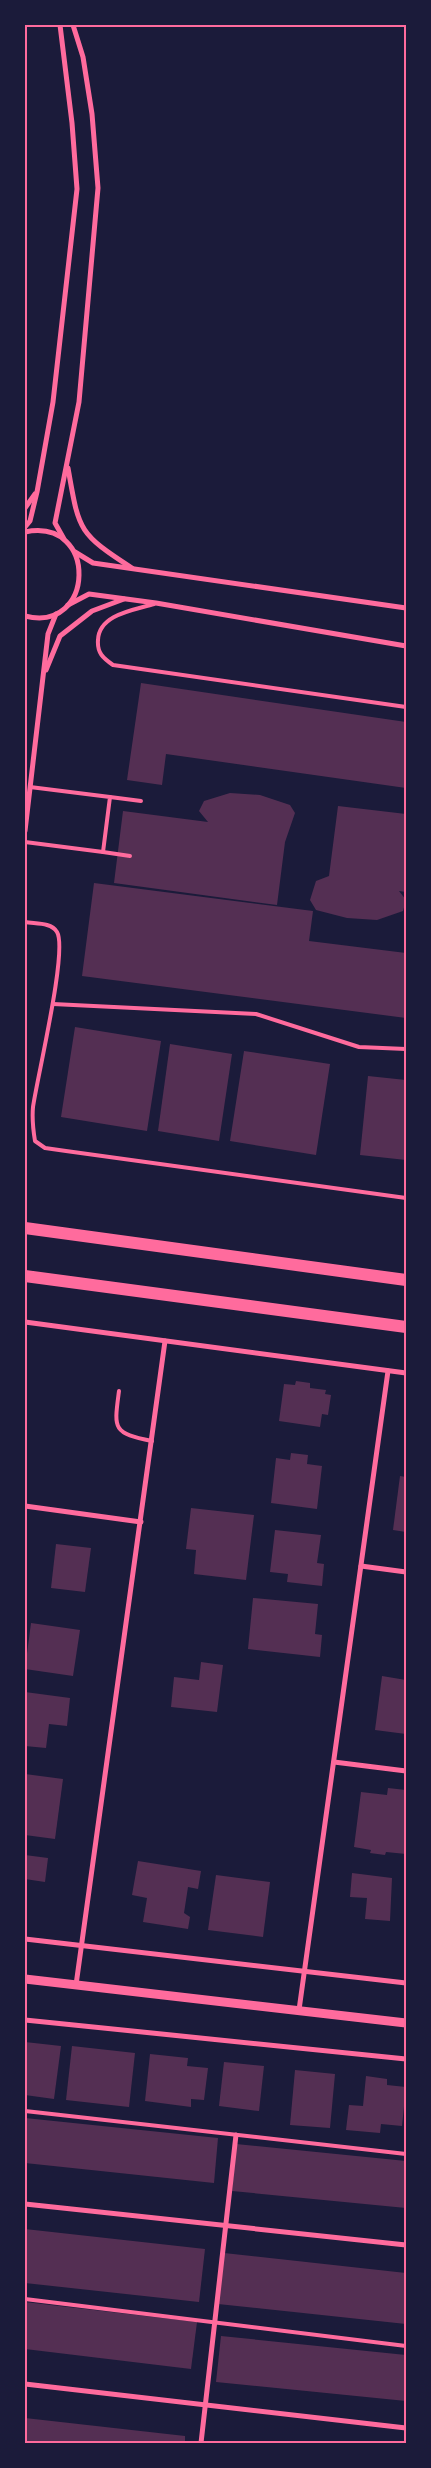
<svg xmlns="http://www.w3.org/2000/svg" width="431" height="2468" font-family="Inter,sans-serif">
  <rect width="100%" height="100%" fill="#1b1b3a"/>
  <!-- building -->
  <g fill="#542f53">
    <path d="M141,683L406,722V788L166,754L162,785L127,780Z"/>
    <path d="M230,793L260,795L290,805L295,813L285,842L277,905L114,883L123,811L208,822L199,811L204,801Z"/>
    <path d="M338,806L406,814V892L399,891L406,900L403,911L377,920L347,918L316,910L310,900L316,881L329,876Z"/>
    <path d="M94,883L313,911L309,941L406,953V1018L82,976Z"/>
    <path d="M75,1027L161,1041L147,1131L61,1117Z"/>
    <path d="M170,1044L232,1054L219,1141L158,1131Z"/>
    <path d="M244,1051L330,1064L316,1155L230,1141Z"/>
    <path d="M368,1076L406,1080V1160L360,1155Z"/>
    <path d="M296,1381L310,1383V1388L326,1390L325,1394L331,1395L328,1415L322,1414L320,1427L279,1421L284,1384L295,1385Z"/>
    <path d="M291,1453L308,1455L307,1464L322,1466L317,1509L271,1503L276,1458L290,1460Z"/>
    <path d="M400,1476L406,1477V1532L393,1530Z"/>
    <path d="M191,1508L254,1515L246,1580L194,1574L196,1550L186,1549Z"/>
    <path d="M275,1530L321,1535L317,1563L324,1564L322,1586L287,1582L288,1574L270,1572Z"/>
    <path d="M56,1544L91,1548L85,1592L51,1588Z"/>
    <path d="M253,1598L318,1604L315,1634L322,1635L320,1657L248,1649Z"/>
    <path d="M31,1623L80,1630L73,1676L25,1669Z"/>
    <path d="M201,1662L223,1665L217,1712L171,1707L174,1677L199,1680Z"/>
    <path d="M382,1676L406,1680V1734L375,1730Z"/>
    <path d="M25,1692L70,1698L67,1726L49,1724L46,1748L25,1746Z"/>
    <path d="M25,1774L63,1779L55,1839L25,1835Z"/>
    <path d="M388,1788L406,1790V1854L386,1852L385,1855L370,1853L371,1850L354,1847L361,1792L387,1795Z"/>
    <path d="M25,1855L48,1858L45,1882L25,1879Z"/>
    <path d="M138,1861L201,1871L198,1889L188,1887L184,1913L190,1917L188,1929L143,1922L147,1898L132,1895Z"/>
    <path d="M352,1873L392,1878L390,1921L365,1919L367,1898L350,1897Z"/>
    <path d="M216,1875L270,1882L263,1937L208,1930Z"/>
    <path d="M25,2042L61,2046L54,2099L25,2095Z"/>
    <path d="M72,2046L135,2053L129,2107L66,2100Z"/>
    <path d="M150,2054L188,2058L187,2066L208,2068L204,2100L191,2099V2107L145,2101Z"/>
    <path d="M224,2062L264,2066L259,2111L219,2106Z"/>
    <path d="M295,2070L335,2074L330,2128L290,2125Z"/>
    <path d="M366,2076L387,2079V2085L406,2087L402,2126L381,2124L380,2133L346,2130L349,2105L363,2106Z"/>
    <path d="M25,2118L218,2138L214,2183L25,2163Z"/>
    <path d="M236,2144L406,2161V2208L232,2191Z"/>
    <path d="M25,2229L205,2249L199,2302L25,2283Z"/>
    <path d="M224,2253L406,2273V2324L218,2304Z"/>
    <path d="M25,2302L197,2322L191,2369L25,2349Z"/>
    <path d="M221,2336L406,2355V2401L216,2382Z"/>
    <path d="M25,2418L185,2436V2443H25Z"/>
  </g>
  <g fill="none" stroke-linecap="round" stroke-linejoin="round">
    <!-- service -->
    <g stroke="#ff6b9d" stroke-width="4">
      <path d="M154,604C135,610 99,614 98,640C97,653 103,658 113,665L406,707"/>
      <path d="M110,797L141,801"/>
      <path d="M25,842L103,852L110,797L30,787"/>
      <path d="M103,852L130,856"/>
      <path d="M25,922C35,924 51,922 57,932C68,950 37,1078 33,1107C32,1118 33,1129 35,1141L45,1148L66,1151L406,1198"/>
      <path d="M53,1004L256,1014L359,1047L406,1049"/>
      <path d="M119,1391C114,1429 112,1433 152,1441"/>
      <path d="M25,2111L406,2154"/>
      <path d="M25,2299L406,2346"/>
    </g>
    <!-- minor -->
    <g stroke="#ff6b9d" stroke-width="5">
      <path d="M68,468C79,531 78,533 132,568"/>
      <path d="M25,508L35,494"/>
      <path d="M25,527L30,521L37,492L53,402L77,189L72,123L60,25"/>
      <path d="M25,532C99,517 95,634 25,616"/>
      <path d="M64,539L55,523L79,402L98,188L92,114L83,57L73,25"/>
      <path d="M75,552L93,563L406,608"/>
      <path d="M68,605L89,594L156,603L406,646"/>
      <path d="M46,670L60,636L92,611L124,599"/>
      <path d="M25,831L48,634L56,614"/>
      <path d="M25,1322L406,1373"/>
      <path d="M25,1506L141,1522"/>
      <path d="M361,1566L406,1572"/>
      <path d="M334,1762L406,1771"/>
      <path d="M25,1939L406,1983"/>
      <path d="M76,1985L165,1341"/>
      <path d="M299,2010L388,1371"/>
      <path d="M25,2020L406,2059"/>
      <path d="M25,2204L406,2245"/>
      <path d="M25,2384L406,2428"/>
      <path d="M201,2443L236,2135"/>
    </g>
    <!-- tertiary -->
    <path stroke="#ff6b9d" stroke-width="9" d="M25,1979L406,2023"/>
    <!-- primary -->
    <g stroke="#ff6b9d" stroke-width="12">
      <path d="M25,1228L406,1280"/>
      <path d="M25,1276L406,1327"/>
    </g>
  </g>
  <!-- border -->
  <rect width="431" height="2468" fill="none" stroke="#1b1b3a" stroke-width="52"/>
  <rect x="26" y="26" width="379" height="2416" fill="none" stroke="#ff6b9d" stroke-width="2"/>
</svg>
